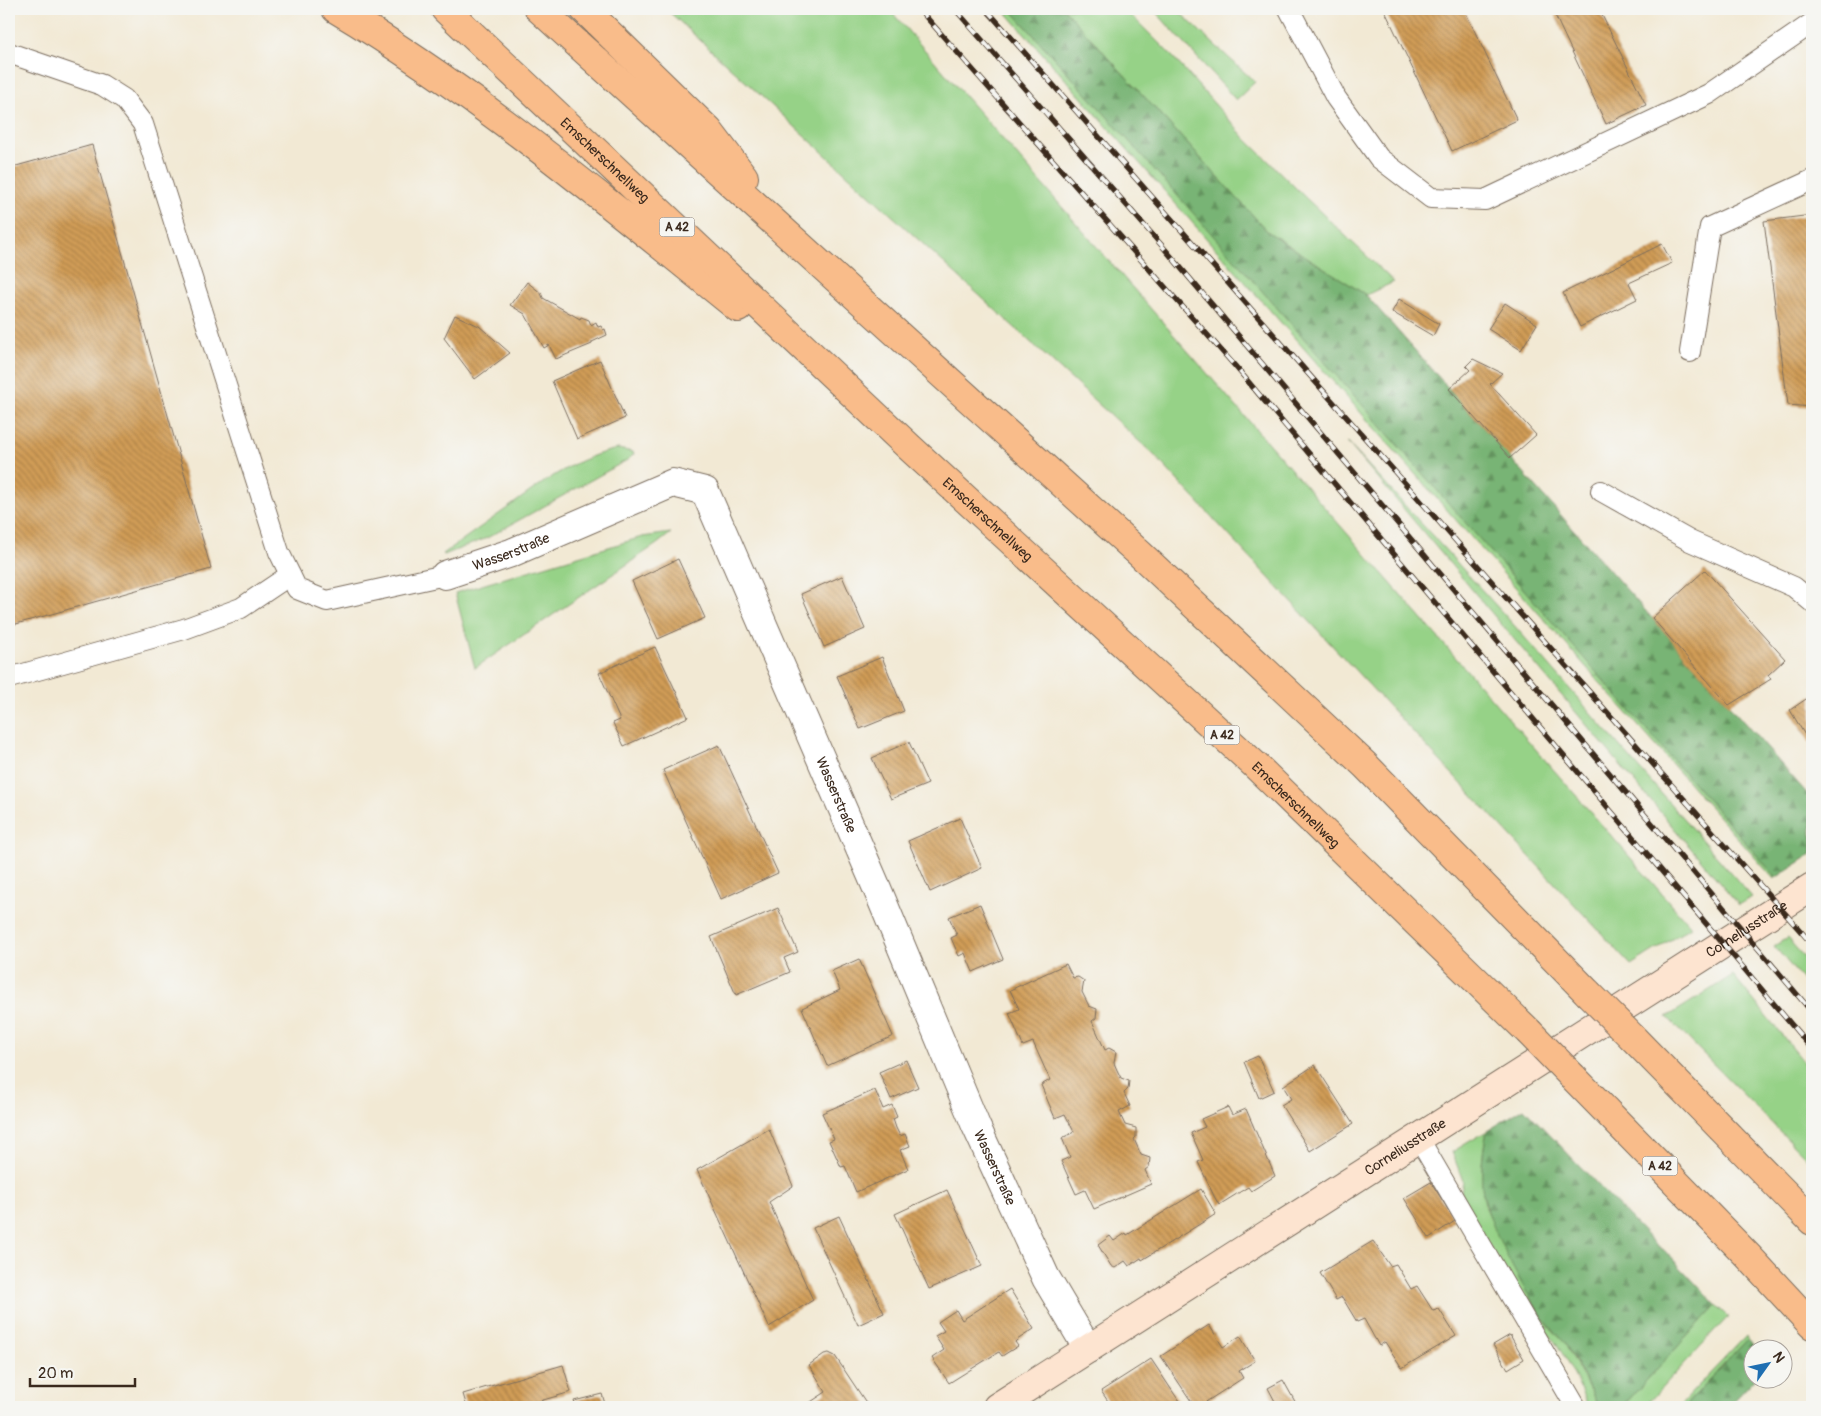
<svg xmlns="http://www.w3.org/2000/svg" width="1821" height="1416" font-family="Pangolin,sans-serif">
  <defs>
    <pattern id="forest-firs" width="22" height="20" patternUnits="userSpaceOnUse" patternTransform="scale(1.25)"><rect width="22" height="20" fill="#78b474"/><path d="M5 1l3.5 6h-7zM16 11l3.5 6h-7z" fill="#64935f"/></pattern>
    <pattern id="building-back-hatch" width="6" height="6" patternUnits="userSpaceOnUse" patternTransform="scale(1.25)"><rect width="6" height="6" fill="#d09c56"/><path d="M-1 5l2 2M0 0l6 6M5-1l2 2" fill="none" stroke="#aa7f47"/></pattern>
  </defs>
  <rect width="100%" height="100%" fill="#f6f6f2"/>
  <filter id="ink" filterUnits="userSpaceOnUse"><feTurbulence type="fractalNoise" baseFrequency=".02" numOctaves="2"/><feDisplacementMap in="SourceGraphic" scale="10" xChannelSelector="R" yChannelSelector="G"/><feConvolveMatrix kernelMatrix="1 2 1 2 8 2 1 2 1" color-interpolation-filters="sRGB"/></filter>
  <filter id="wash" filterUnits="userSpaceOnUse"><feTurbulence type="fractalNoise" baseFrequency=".0096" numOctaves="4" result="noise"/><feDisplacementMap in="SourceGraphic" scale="20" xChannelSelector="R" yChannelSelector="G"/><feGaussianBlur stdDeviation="1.12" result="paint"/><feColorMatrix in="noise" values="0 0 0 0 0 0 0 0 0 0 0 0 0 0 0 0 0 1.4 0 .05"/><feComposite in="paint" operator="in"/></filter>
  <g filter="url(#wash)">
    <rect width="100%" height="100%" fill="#f2e9d4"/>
    <!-- green -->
    <g fill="#96d287" stroke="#687e52">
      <path d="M666,9H889L1691,927L1631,965L1153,454Z"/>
      <path d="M1003,9H1010L1167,181L1775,876L1774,879Z"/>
      <path d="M1064,9H1125L1172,56L1244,137L1307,199L1394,282L1366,295L1268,232Z"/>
      <path d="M1153,9H1176L1255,82L1236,100Z"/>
      <path d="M1347,442L1512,623L1752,897L1739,905Z"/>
      <path d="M618,449L633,452L634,454L629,459L487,538L444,555L443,554C466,537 489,521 513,504C546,480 577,457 618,449Z"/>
      <path d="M671,533L657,544L475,668L455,593L642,537Z"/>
      <path d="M1787,938L1812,966V991L1774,946Z"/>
      <path d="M1733,975L1812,1072V1164L1667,1017Z"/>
      <path d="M1487,1131C1481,1160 1480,1176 1485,1206L1533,1303L1548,1325L1564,1342L1599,1407H1588C1575,1376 1559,1338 1532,1318L1466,1207L1461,1191L1463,1181L1452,1152Z"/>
      <path d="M1716,1305L1728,1317L1644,1407H1622Z"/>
      <path d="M1746,1336L1748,1339L1684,1407H1678Z"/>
    </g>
    <!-- forest -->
    <g fill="url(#forest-firs)" stroke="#5a6f49">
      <path d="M1010,9H1064L1268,232L1366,295L1812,799V854L1774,879L1775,876C1520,587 1269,294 1010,9Z"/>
      <path d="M1524,1108L1655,1244L1664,1250L1716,1305L1622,1407H1599C1588,1386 1578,1364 1565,1344C1560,1336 1553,1331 1547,1323C1525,1294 1486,1223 1482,1187C1481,1167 1483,1150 1487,1131Z"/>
      <path d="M1748,1339L1758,1348H1754V1378L1755,1379L1728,1407H1684Z"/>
    </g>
    <g id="blocks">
      <!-- building -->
      <g fill="url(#building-back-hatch)">
        <path d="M1384,9H1464L1517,120L1452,151Z"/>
        <path d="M1552,9H1599L1646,105L1606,124Z"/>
        <path d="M92,145L211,569L9,626V168Z"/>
        <path d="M1812,215V407L1788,405L1764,221Z"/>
        <path d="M1662,244L1672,263L1629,283L1637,299L1580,327L1563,293Z"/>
        <path d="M527,282L541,293L543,298L580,319L581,317L589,320L591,325L596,322L598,327L601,326L603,330L605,329L607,335L592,342V344L556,359L549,345L544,348L525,314L510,305Z"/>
        <path d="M1399,299L1439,324L1433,336L1392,312Z"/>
        <path d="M1505,303L1537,324L1521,350L1488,329Z"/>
        <path d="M455,315L479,326L510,353L475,379L444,338Z"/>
        <path d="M1473,359L1502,373L1490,384L1536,435L1510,458L1449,389L1470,370L1466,366Z"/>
        <path d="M600,360L625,418L577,439L552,381Z"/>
        <path d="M678,559L705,618L658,639L632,581Z"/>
        <path d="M1705,570L1785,659L1768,675L1771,679L1729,705L1652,618Z"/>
        <path d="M842,576L865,629L824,647L801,594Z"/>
        <path d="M655,647L688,717L624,746L613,723L620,720L599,673Z"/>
        <path d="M882,657L904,711L860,729L837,676Z"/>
        <path d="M1812,695V747L1790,710Z"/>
        <path d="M909,742L928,784L891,799L872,758Z"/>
        <path d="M719,745L778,873L721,899L663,770Z"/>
        <path d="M960,818L982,868L930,892L908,841Z"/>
        <path d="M980,904L1003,959L973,972L965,953L959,956L951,938L957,935L949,917Z"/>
        <path d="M778,908L798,952L784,958L790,972L736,995L711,937Z"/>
        <path d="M859,959L893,1036L827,1066L802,1008L840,990L832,971Z"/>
        <path d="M1066,964L1073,978L1078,977L1084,981L1082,992L1089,1006L1097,1009L1096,1018L1092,1021L1105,1050L1109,1048L1116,1052L1114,1063L1117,1070L1121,1078L1129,1081L1128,1089L1124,1093L1130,1106L1119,1112L1125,1125L1136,1128V1137L1134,1139L1141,1155L1150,1158L1149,1167L1145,1170L1151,1184L1094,1209L1085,1190L1076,1194L1061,1161L1070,1157L1062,1138L1074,1132L1065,1114L1055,1118L1041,1085L1050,1080L1033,1042L1023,1046L1009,1013L1019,1009L1010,990Z"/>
        <path d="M1258,1056L1274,1091L1259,1098L1244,1062Z"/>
        <path d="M906,1060L918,1087L891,1099L879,1072Z"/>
        <path d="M1315,1065L1353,1124L1310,1151L1281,1105L1291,1099L1283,1086Z"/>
        <path d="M875,1090L883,1109L892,1105L897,1117L893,1119L896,1128L900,1136L905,1134L910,1146L900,1150L908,1169L856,1192L845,1166L841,1167L829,1141L834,1139L822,1113Z"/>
        <path d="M1228,1107L1232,1115L1246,1109L1275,1176L1251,1191L1248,1187L1219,1205L1214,1196L1198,1162L1203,1160L1191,1133L1205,1127L1201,1119Z"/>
        <path d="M769,1129L793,1186L769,1202L813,1300L769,1327L697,1170Z"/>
        <path d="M1431,1182L1455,1221L1429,1238L1404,1198Z"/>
        <path d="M1201,1189L1216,1214L1142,1260L1141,1258L1129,1266L1125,1261L1115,1268L1111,1266L1098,1245L1110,1236L1114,1241L1126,1233L1127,1235Z"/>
        <path d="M947,1190L982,1266L929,1289L895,1214Z"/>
        <path d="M839,1216L884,1313L858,1325L813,1228Z"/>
        <path d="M1373,1241L1390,1266L1396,1264L1411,1289L1417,1286L1433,1311L1439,1309L1456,1336L1402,1368L1385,1342L1379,1346L1364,1319L1357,1322L1342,1297L1336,1300L1320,1273Z"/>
        <path d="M1010,1289L1034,1329L1017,1340L1015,1342L1018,1346L1002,1356L999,1352L997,1353L949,1383L932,1358L944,1350L935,1336L944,1331L938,1322L956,1310L962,1320Z"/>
        <path d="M1209,1325L1223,1347L1240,1336L1255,1361L1239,1371L1243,1378L1198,1407H1195L1161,1356Z"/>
        <path d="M1510,1335L1524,1359L1508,1369L1493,1345Z"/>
        <path d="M829,1353L835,1356L869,1407H803L826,1392L809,1365L824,1354Z"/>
        <path d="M1151,1359L1179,1401L1169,1407H1112L1101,1391Z"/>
        <path d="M563,1365L571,1392L519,1407H467L463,1394Z"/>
        <path d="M1283,1380L1298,1407H1278L1268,1388Z"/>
        <path d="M602,1394L606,1407H576L574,1401Z"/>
      </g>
    </g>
  </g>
  <g filter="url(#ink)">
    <use href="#blocks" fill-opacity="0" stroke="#7b6d5e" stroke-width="1"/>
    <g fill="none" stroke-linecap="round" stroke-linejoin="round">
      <!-- lane casing -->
      <g stroke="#7b6d5e" stroke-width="22">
        <g id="lane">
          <path d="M1289,9L1336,98L1379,158L1431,198L1485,200L1709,94L1812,23"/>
          <path d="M9,53L102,85L124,99L143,124L279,552L297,589L327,601L445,575"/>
          <path d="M1690,352L1710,227L1812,180"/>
          <path d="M1601,491L1690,541L1794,587L1812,602"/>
          <path d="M9,678L184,629L241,608L290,575"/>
          <path d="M1419,1139L1576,1407"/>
        </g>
      </g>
      <!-- street casing -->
      <g stroke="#7b6d5e" stroke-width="30">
        <g id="street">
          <path id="s1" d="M445,575L511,553L673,483L705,491L876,886L976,1126L1046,1278L1088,1349"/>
        </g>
      </g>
      <!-- secondary casing -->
      <g stroke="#7b6d5e" stroke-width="30">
        <g id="secondary">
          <path id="s2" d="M997,1407L1812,887"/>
        </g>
      </g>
      <!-- highway casing -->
      <g stroke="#7b6d5e" stroke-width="30">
        <g id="highway">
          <path d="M336,9C480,95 608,203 738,308"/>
          <path id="s3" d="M445,9L908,446L1255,765L1528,1031"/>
          <path d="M539,9L1140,554L1365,765L1588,993"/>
          <path d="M584,9L709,131L744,177"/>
          <path d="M1633,1038L1812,1221"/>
          <path d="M1573,1077L1748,1256L1812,1325"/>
        </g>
      </g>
      <!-- lane -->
      <use href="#lane" stroke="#fff" stroke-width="20"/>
      <!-- street -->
      <use href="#street" stroke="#fff" stroke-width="28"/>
      <!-- secondary -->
      <use href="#secondary" stroke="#fde4d0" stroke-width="28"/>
      <!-- highway -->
      <use href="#highway" stroke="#f9bc8a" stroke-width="28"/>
      <!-- rail casing -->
      <g stroke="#3b2a1e" stroke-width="5.5">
        <g id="rail">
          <path d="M919,9L1235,366L1812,1049"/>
          <path d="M955,9L1164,248L1812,1012"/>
          <path d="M986,9L1812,944"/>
        </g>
      </g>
      <!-- rail -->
      <use href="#rail" stroke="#f6f6f2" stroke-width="4" stroke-dasharray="11" stroke-linecap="butt"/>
      <!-- highway-bridge casing -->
      <g stroke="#7b6d5e" stroke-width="30" stroke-linecap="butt">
        <g id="highway-bridge">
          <path d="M1588,993L1633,1038"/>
          <path d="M1528,1031L1573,1077"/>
        </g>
      </g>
      <!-- highway-bridge -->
      <use href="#highway-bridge" stroke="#f9bc8a" stroke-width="28"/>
    </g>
  </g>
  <g text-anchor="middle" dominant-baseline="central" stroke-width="4.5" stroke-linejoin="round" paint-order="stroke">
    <!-- shield labels -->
    <g fill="#f6f6f2" stroke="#73675e" stroke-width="1">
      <rect x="659.5" y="217.5" width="35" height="19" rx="4"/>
      <rect x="1204.5" y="725.5" width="35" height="19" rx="4"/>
      <rect x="1642.5" y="1156.5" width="35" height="19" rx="4"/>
    </g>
    <g font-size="12" font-weight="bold" fill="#3b2a1e">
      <text x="677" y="227">A 42</text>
      <text x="1222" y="735">A 42</text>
      <text x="1660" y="1166">A 42</text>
    </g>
    <!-- street labels -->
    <g font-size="14" fill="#3b2a1e" stroke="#f6f6f2">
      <text stroke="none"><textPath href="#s3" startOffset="220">Emscherschnellweg</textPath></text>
      <text stroke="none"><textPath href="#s3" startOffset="745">Emscherschnellweg</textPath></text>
      <text stroke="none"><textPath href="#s1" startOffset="70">Wasserstraße</textPath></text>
      <text stroke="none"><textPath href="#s1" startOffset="610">Wasserstraße</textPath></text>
      <text stroke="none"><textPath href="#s3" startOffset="1165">Emscherschnellweg</textPath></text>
      <text stroke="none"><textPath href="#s2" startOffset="889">Corneliusstraße</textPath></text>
      <text stroke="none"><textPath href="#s2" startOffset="484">Corneliusstraße</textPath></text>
      <text stroke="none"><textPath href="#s1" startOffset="1015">Wasserstraße</textPath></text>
    </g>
  </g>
  <!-- margin -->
  <rect width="1821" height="1416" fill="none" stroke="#f6f6f2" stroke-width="30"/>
  <!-- north arrow -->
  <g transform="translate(1768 1364) rotate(57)"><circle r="24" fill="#f6f6f2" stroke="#aba49d"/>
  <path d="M0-4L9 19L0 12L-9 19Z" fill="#1f6fb2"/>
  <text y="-8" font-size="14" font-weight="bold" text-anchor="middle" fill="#3b2a1e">N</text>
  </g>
  <!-- scale -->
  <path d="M30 1378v8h105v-8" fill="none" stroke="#3b2a1e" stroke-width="2.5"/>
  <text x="38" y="1378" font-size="15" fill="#3b2a1e" stroke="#f6f6f2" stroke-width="4" paint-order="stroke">20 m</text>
</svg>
